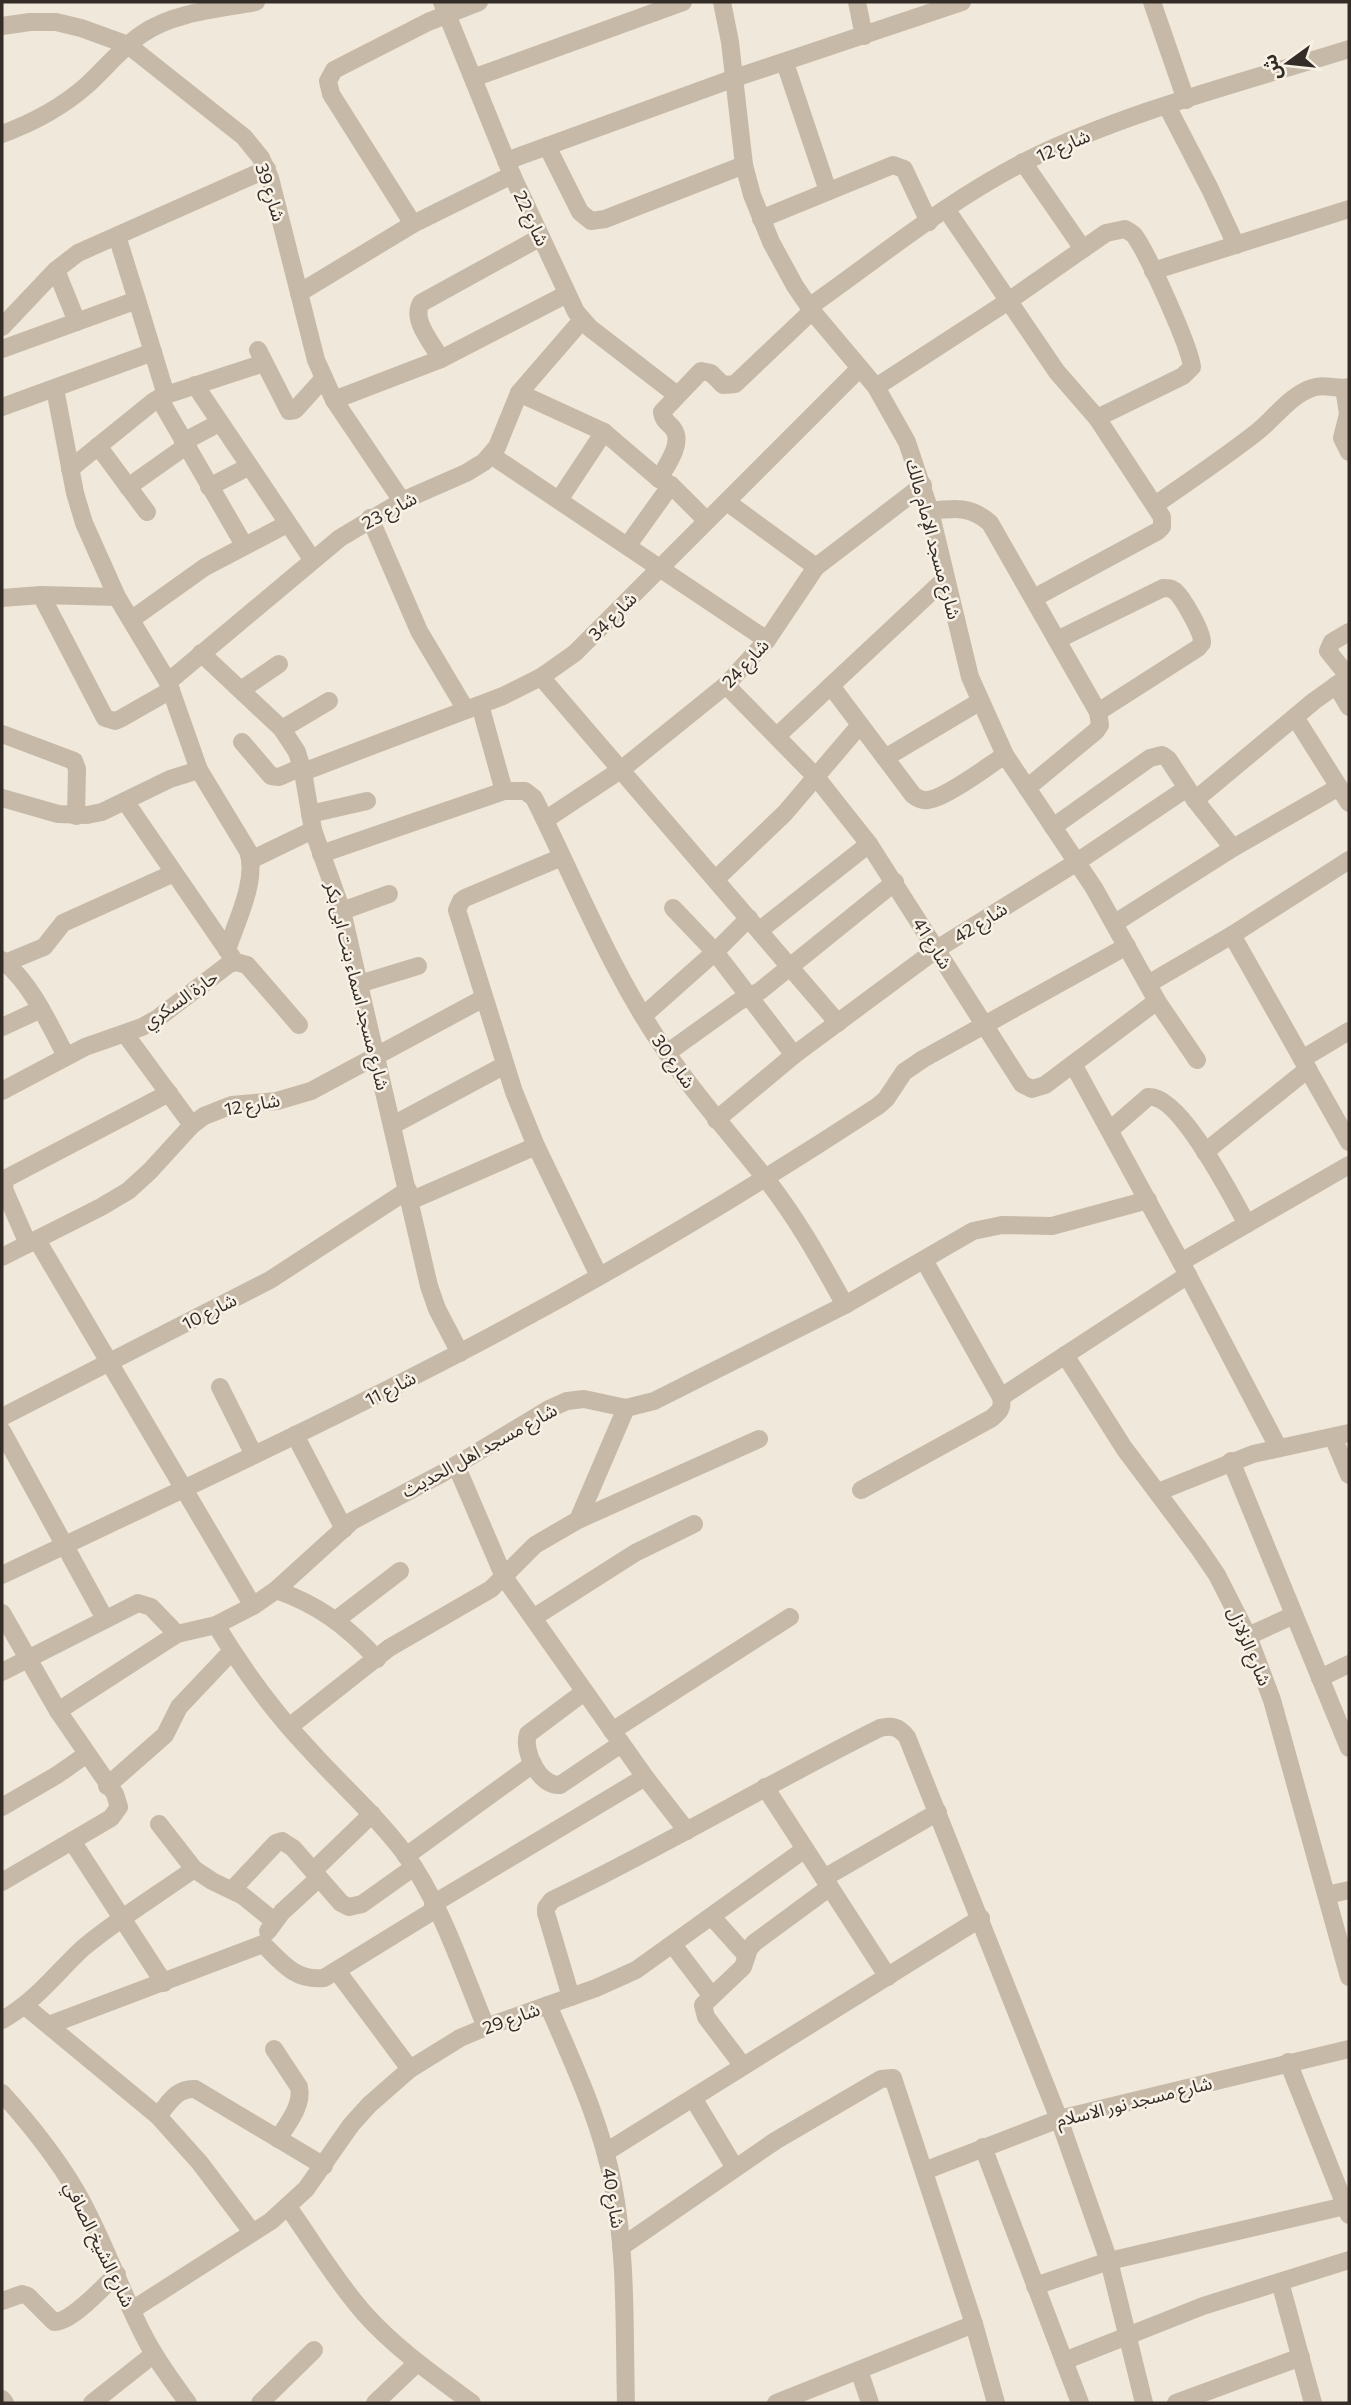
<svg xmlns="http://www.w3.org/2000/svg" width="1351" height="2405" font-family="Commissioner,'Noto Sans Arabic',sans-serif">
  <rect width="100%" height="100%" fill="#f0e8da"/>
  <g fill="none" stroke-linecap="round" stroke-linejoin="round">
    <!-- minor -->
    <g stroke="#c7b9a7" stroke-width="18">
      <path d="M442,2L512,175L576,312L590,328L677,395"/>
      <path d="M722,2L730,42L744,165L752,195L771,242L795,286L812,311L876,387L907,442L930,511L970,677L1005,755L1094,888L1157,1001L1197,1060"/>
      <path d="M857,2L864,36"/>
      <path d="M1152,2L1186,100"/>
      <path d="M2,26L30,22H56L81,28L128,45L244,137L261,158L270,178L316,360L334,400L402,501"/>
      <path d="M785,63L828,191"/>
      <path d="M473,78L683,2"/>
      <path d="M1167,106L1210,189L1236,245"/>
      <path d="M2,134C32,123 62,107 86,86C105,69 121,48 142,34C174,12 219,9 256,2"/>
      <path d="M547,146L580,212L591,221L605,219L744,165"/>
      <path d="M506,161L732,79L962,2"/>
      <path d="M1023,162L1083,249"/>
      <path d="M946,209L1057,372L1097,418L1162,517V527L1158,531L1034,598"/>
      <path d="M761,219L893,165L904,169L929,222"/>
      <path d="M413,224L331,94L328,81L334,70L428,22L479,2"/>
      <path d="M56,270L77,322"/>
      <path d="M1153,271L1349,209"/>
      <path d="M299,293L413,224L512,175"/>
      <path d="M137,300L166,395"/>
      <path d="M809,307C880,257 949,200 1026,161C1124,112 1244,82 1349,49"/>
      <path d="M2,327L56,270L78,253L267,169"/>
      <path d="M2,349L137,300L117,236"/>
      <path d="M258,350L289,411L295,410L324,378"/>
      <path d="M441,359C432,343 411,320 421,303L541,237"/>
      <path d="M195,385L312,559"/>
      <path d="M876,387L1010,300L1106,233L1125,229C1128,231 1132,233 1134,235C1147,252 1190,347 1192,367L1183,376L1097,418"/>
      <path d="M1344,388L1348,414L1342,438L1349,452"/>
      <path d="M55,389L75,493L84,523L117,597L168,682L199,770L248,851C258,880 236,922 227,950"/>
      <path d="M519,393L604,432L659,479L671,485L707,521"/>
      <path d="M159,398L244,545"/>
      <path d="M334,400L441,359L567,294"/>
      <path d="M2,407L153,352"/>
      <path d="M183,442L219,423"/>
      <path d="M98,446L147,512"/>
      <path d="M491,455L767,640"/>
      <path d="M70,469L154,401L166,395L264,363"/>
      <path d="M659,479C666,466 683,444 674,430C670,423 663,422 662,412L701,371L711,373L723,385L735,384L812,311"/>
      <path d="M128,487L186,446"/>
      <path d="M209,487L248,467"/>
      <path d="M559,500L604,432"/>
      <path d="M727,502L816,567"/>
      <path d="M1155,505C1189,481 1224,458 1257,432C1275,418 1289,396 1312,388C1324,383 1337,390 1349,387"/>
      <path d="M930,511C955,508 971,506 990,523L1098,712L1100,725L1096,731L1027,788"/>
      <path d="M370,518L419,631L466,710"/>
      <path d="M628,545L671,485"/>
      <path d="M41,595L105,718L115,721L120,719L171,690"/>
      <path d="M2,598L41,595L117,597"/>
      <path d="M132,619L205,567L287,524"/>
      <path d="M1057,640L1163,588C1169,588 1170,588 1175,591C1183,598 1203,633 1202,643L1198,648L1098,712"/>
      <path d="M201,653L282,729L297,752L303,772L313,830L342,911L429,1286L437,1309L460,1353"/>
      <path d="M1348,676L1328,651L1332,642L1349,632"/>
      <path d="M541,677L838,1023"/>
      <path d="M168,682L340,538L402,501L466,473L484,462L497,447L519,393L582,320"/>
      <path d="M726,685L816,777L869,844L1022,1084L1032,1089L1045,1085L1157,1001"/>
      <path d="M1336,685L1349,707"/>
      <path d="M831,686L913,795C918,799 922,801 928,800C946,798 988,766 1005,755"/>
      <path d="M241,690L279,664"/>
      <path d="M480,705L504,791"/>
      <path d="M1295,717L1349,803"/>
      <path d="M282,729L329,701"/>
      <path d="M2,734L74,761L77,769L76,816"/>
      <path d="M777,736L945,579"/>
      <path d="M242,742L271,776L279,777L302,767"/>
      <path d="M885,758L979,702"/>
      <path d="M303,772L503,696L541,677L575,653L860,368"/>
      <path d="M2,798L58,814L87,815L102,812L170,779L199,770"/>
      <path d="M1195,800L1314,701L1349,676"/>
      <path d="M125,801L232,957"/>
      <path d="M310,814L367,801"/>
      <path d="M545,820L622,769L726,685L767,640L816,567L923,485"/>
      <path d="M1053,827L1150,758L1162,755L1168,759L1195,800L1233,848"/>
      <path d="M321,854L504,791H525L534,798C577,884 611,973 667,1053C697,1098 733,1137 766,1179C797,1218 821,1262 845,1305"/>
      <path d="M562,857L465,898L461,901L457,910L514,1092L536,1146L599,1276"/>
      <path d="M251,860L313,830"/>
      <path d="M716,879L785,813L860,725"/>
      <path d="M673,908L715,952L794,1055"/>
      <path d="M342,911L389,894"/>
      <path d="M1115,923L1233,848L1339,787"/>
      <path d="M760,930L869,844"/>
      <path d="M1232,935L1349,1142"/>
      <path d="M2,960C32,984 49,1024 66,1056"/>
      <path d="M5,963L44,947L63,923L174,873"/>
      <path d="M359,984L418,966"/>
      <path d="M1148,984L1232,935L1349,860"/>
      <path d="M643,1016L715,952L749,918"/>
      <path d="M2,1027L41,1009"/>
      <path d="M125,1034L192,1125"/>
      <path d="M667,1053L738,1002L760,991L895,882"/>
      <path d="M1302,1059L1349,1031"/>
      <path d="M1073,1064L1181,1262L1278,1447"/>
      <path d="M2,1091L85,1047L142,1027L158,1018L229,964L236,962L247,965L299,1025"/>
      <path d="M716,1120L794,1055L937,949L1077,862L1187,788"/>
      <path d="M393,1125L505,1065"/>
      <path d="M1110,1130L1148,1097C1180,1093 1232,1198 1247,1224"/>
      <path d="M1205,1152L1308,1069"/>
      <path d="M410,1201L536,1146"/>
      <path d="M37,1240L253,1606"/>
      <path d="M28,1244L4,1189L5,1179L169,1093"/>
      <path d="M2,1257L101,1207L128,1191L150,1171L192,1125L204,1116L232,1105L277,1101L311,1091L484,998"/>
      <path d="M1181,1262L1349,1165"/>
      <path d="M1065,1355L1124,1448L1198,1547L1217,1575L1248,1636L1272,1700L1349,1977"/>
      <path d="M220,1387L254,1455"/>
      <path d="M1001,1397L1188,1275"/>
      <path d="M2,1417L270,1280L408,1190"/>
      <path d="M2,1431L105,1619"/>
      <path d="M295,1435L344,1529"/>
      <path d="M1333,1437L1349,1475"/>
      <path d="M1231,1461L1349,1748"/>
      <path d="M456,1465L504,1577L645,1777L687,1831"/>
      <path d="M861,1490L992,1418C1000,1411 1003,1408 1001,1397L924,1260"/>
      <path d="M1158,1492L1253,1454L1349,1433"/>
      <path d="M578,1520L626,1408"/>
      <path d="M2,1575C155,1502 309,1431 459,1353C603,1278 742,1195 878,1106L886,1099L904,1072L923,1059L1127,946"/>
      <path d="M276,1590C317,1604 347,1626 377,1659"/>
      <path d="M2,1613L58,1711L115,1794L119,1807L111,1818L2,1882"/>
      <path d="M533,1618L635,1553L694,1524"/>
      <path d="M336,1620L400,1571"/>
      <path d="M216,1625C242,1668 273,1711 308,1748C340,1784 376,1815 405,1854C440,1901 463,1972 486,2027"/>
      <path d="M1248,1636L1294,1615"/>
      <path d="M2,1672L138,1603L151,1607L177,1634L216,1625L253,1606L276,1590L352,1521L441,1474L549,1409L567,1401L584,1399L626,1408L654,1401L845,1305L973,1231L1002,1225L1052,1226L1148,1200"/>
      <path d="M1320,1678L1349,1664"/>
      <path d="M584,1692L528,1734C522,1751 540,1787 560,1785L621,1744"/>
      <path d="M58,1711L177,1634"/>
      <path d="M289,1727L389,1648L491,1589L535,1545L578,1520L759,1439"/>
      <path d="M612,1731L790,1617"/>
      <path d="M107,1786L165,1735L179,1707L232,1651"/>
      <path d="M765,1787L888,1977"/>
      <path d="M2,1807L57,1775L87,1754"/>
      <path d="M159,1824L194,1869L212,1881L243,1896L274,1921"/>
      <path d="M72,1841L164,1983"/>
      <path d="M406,1856L533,1764"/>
      <path d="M313,1871L372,1814"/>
      <path d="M824,1878L938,1812"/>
      <path d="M232,1890L276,1843L282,1841L293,1848L341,1903L349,1907L362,1904L414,1867"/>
      <path d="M1327,1895L1349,1890"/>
      <path d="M433,1904L645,1777"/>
      <path d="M712,1917L746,1955"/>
      <path d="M268,1931L282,1912L319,1878"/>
      <path d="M263,1944C282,1963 295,1981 324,1978L436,1909"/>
      <path d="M673,1945L711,1995"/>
      <path d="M337,1971L410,2069"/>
      <path d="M571,1997L546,1913V1908L552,1900C663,1847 769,1783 880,1728C892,1725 899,1727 907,1737L1059,2119L1109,2261L1144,2403"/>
      <path d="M548,2005C573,2063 601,2122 613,2185C627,2256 624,2331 626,2403"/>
      <path d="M25,2006L158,2116L200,2163L252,2232"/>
      <path d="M2,2020C35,2002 56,1973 83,1948C116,1920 159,1894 194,1869"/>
      <path d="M49,2025L263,1944"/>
      <path d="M274,2049L299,2087C303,2106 287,2124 278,2139"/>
      <path d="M1288,2062L1349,2215"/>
      <path d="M743,2066L706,2017L703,2005L743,1967L749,1949L754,1943L830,1887"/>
      <path d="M2,2093C29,2123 55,2155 76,2191C103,2237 119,2288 144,2336C156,2360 172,2381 188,2403"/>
      <path d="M693,2098L735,2168"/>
      <path d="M158,2116C169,2103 176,2088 195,2089L324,2166"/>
      <path d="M983,2147L1080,2403"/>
      <path d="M606,2152L981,1918"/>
      <path d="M924,2171L1059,2119L1349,2049"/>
      <path d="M288,2207C313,2242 335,2280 364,2313C395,2348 434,2375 472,2403"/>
      <path d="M621,2247L775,2141L881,2079L893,2078L974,2324L996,2403"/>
      <path d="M1280,2282L1313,2403"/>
      <path d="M1035,2286L1109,2261L1345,2206"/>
      <path d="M2,2301L22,2294L28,2296L54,2322C72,2322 103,2287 117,2274"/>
      <path d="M132,2310L271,2221L306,2189L351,2125L369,2105L410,2069L460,2038L486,2027L596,1988L636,1970L805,1849"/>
      <path d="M1064,2361L1203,2306L1349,2260"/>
      <path d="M859,2370L870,2403"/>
      <path d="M2,2399L5,2403"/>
      <path d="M92,2403L154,2354"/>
      <path d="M260,2403L314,2350"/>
      <path d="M375,2403L417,2363"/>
      <path d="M776,2403L974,2324"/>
      <path d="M1176,2403L1301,2357"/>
    </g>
  </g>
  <g text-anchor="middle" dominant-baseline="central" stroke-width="5" stroke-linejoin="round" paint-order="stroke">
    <!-- street labels -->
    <g font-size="18" fill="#342c27" stroke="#f8f1e6">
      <text transform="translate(1063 145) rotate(-23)">شارع 12</text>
      <text transform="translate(271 192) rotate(72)">شارع 39</text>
      <text transform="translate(532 218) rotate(65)">شارع 22</text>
      <text transform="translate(389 510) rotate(-28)">شارع 23</text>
      <text transform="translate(934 539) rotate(75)">شارع مسجد الإمام مالك</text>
      <text transform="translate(612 616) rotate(-45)">شارع 34</text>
      <text transform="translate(745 663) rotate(-47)">شارع 24</text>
      <text transform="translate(980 922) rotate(-32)">شارع 42</text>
      <text transform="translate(933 943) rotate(58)">شارع 41</text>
      <text transform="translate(358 986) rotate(76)">شارع مسجد اسماء بنت ابى بكر</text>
      <text transform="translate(180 999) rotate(-35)">حارة السكري</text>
      <text transform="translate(674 1061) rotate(55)">شارع 30</text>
      <text transform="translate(252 1104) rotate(-10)">شارع 12</text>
      <text transform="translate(209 1311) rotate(-27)">شارع 10</text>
      <text transform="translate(390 1388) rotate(-27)">شارع 11</text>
      <text transform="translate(479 1450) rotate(-29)">شارع مسجد اهل الحديث</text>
      <text transform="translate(1250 1646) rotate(67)">شارع الزلازل</text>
      <text transform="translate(511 2018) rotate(-20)">شارع 29</text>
      <text transform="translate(1134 2101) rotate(-14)">شارع مسجد نور الاسلام</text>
      <text transform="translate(614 2198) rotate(81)">شارع 40</text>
      <text transform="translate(100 2244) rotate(64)">شارع الشيخ الصافي</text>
    </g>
  </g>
  <!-- border -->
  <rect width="1351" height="2405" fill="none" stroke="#342c27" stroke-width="7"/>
  <!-- north arrow -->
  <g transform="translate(1288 63) rotate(255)" stroke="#f8f1e6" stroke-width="5" paint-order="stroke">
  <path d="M0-5L12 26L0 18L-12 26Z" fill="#342c27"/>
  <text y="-10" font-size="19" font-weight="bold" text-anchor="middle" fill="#342c27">ش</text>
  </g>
</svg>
